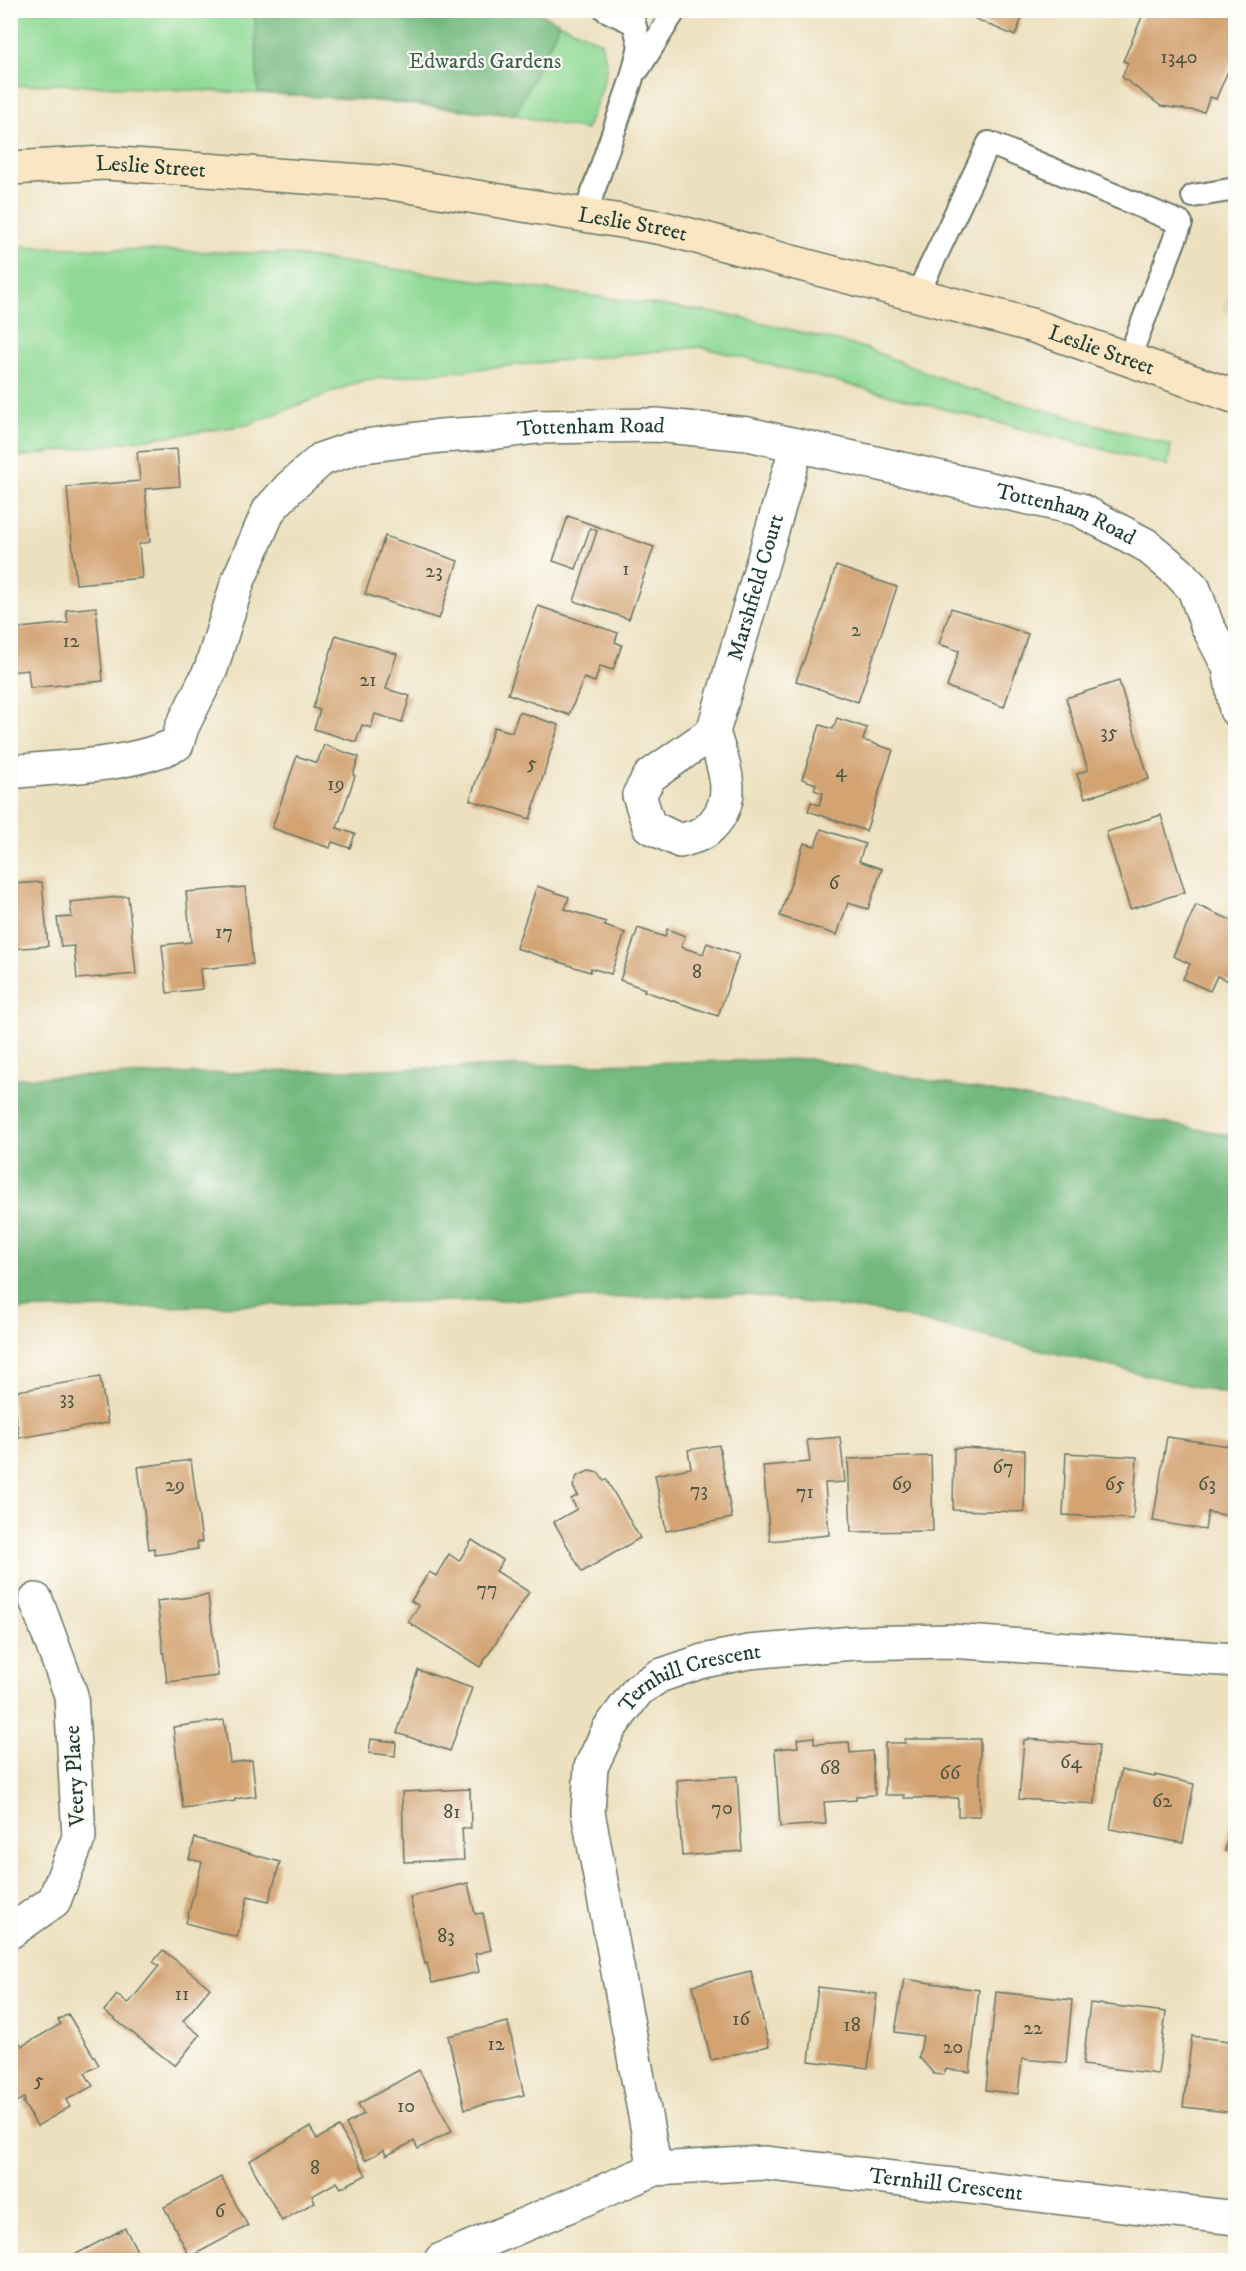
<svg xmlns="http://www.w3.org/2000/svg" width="1246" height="2271" font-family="'IM FELL DW Pica',serif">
  <rect width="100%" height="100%" fill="#fdfcf7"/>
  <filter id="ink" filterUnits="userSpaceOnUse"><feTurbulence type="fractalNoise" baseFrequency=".0167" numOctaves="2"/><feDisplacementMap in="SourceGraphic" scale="12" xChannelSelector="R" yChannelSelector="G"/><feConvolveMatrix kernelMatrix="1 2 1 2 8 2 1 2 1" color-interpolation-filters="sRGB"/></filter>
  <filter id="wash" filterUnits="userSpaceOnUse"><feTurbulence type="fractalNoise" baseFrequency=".008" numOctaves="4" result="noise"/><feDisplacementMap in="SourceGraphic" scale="24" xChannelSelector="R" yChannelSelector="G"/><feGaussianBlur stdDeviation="1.35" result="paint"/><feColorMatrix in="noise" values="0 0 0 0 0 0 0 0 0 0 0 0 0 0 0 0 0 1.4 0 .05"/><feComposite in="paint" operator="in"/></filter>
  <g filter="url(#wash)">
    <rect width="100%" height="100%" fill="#ede0bf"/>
    <!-- built -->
    <path fill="#ded0b2" d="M1235,281V317L1221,311Z"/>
    <!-- green -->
    <g fill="#8fd994" stroke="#578b64" stroke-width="1.5">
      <path d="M10,11H533L601,42L607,66L601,92L586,130L515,115L337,97L56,84L11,86Z"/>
      <path d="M11,246L285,254L731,315L865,348L966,388L1171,445L1168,466L701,347L363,380L247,425L11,458Z"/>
    </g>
    <!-- forest -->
    <g fill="#73b97e" stroke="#497b59" stroke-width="1.5">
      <path d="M533,11L560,23L515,115L399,102L258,93L255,21L252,11Z"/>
      <path d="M809,1059L1235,1136V1396L882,1312L748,1295L11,1310V1078Z"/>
    </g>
    <g id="blocks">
      <!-- building -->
      <g fill="#d3a372">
        <path d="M955,10H1025L1015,36Z"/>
        <path d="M1145,10H1236V52L1216,99L1210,97L1204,112L1161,106L1122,77L1128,63L1123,61Z"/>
        <path d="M177,449L180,486L145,489L150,542L139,544L142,578L76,584L67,487L140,481L137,452Z"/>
        <path d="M568,516L654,547L629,619L574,601L597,531L590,528L576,569L553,561Z"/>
        <path d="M385,536L458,561L439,619L365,594Z"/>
        <path d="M836,566L897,587L858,702L796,681L820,617Z"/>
        <path d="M538,606L618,633L615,642L622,645L613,670L600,666L595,682L584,678L569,715L508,694Z"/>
        <path d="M96,607L103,681L30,688L28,670L10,672V629L68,623L66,610Z"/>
        <path d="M951,608L1028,634L1004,707L947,687L959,651L939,644Z"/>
        <path d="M336,635L397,654L386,689L410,696L402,722L375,714L371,728L362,725L356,742L314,729L320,710L313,708Z"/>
        <path d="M1119,681L1149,779L1085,798L1077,774L1088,770L1066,698Z"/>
        <path d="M519,712L559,725L530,819L470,800L494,727L512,732Z"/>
        <path d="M837,718L867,728L863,740L893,750L866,831L808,811L811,802L819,805L823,793L814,790L816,784L802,779L820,725L833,729Z"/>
        <path d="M324,745L359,757L353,775L355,776L337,828L355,834L350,848L332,842L330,848L272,828L297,756L317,763Z"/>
        <path d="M1161,815L1185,892L1130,909L1106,832Z"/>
        <path d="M821,829L865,844L859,861L882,869L868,909L848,903L837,935L780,916L804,843L815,846Z"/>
        <path d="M42,882L48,946L10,949V884Z"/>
        <path d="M537,886L569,897L565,909L606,922L605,926L625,933L611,974L591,968L590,972L516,948Z"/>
        <path d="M245,887L253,964L200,969L202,989L167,993L162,945L191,942L186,892Z"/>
        <path d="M128,896L136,974L77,979L74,946L61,947L57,918L72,917L70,902Z"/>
        <path d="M1196,905L1236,922V984L1217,976L1210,991L1183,979L1190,964L1173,956Z"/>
        <path d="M638,928L665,937L667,929L685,936L681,947L703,954L707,943L739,955L718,1016L644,991L645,989L620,980Z"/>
        <path d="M100,1377L108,1423L19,1438L11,1392Z"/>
        <path d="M840,1437L845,1482L825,1483L829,1535L770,1541L763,1466L810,1462L807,1440Z"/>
        <path d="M1167,1437L1236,1447L1235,1517L1208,1512L1205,1530L1153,1521Z"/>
        <path d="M719,1445L732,1518L666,1531L655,1475L691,1468L688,1450Z"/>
        <path d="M954,1448L1025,1450L1024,1512L953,1510Z"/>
        <path d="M1066,1453L1137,1457L1133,1519L1063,1515Z"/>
        <path d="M931,1456L933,1531L851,1532L848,1459Z"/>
        <path d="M191,1460L202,1542H197L198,1549L155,1555L154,1548L149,1549L138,1467Z"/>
        <path d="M589,1471L599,1473L604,1481L606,1479L640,1538L582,1572L554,1522L577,1509L571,1499L578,1495L573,1487L577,1476Z"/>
        <path d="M472,1540L503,1560L496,1571L529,1592L480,1667L408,1622L419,1606L411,1601L429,1572L436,1576L449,1554L459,1561Z"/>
        <path d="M208,1595L218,1676L167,1682L157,1601Z"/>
        <path d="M418,1670L472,1688L450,1751L397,1733Z"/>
        <path d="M224,1720L230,1763L252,1760L256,1796L235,1799V1801L183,1808L173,1727Z"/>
        <path d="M814,1737V1744L849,1742L850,1753L872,1751L875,1795L856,1796V1800L824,1802L826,1824L780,1827L775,1749L798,1747L797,1739Z"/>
        <path d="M371,1739L396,1742L395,1756L369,1753Z"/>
        <path d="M905,1739H980V1816H958V1798H904V1795H885V1743H905Z"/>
        <path d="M1028,1739L1099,1745L1095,1804L1019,1799L1024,1740Z"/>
        <path d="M1121,1770L1155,1777V1775L1194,1784L1183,1843L1110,1829Z"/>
        <path d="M737,1776L742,1851L682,1856L677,1780Z"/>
        <path d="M470,1789L471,1828H462L464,1860L404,1862L402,1792Z"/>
        <path d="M1234,1804H1236V1853L1225,1851Z"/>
        <path d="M195,1838L280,1862L269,1901L248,1896L237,1937L186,1923L202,1862L189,1859Z"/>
        <path d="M468,1883L475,1914L483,1913L491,1950L475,1954L479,1972L432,1983L427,1963L425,1964L410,1897Z"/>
        <path d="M163,1950L210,1988L183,2021L200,2035L175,2066L104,2011L117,1995L128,2004L159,1966L153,1962Z"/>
        <path d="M751,1971L769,2046L711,2060L693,1985Z"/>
        <path d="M904,1979L979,1990L970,2072L946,2069L943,2075L934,2074L919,2057L923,2036L895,2032Z"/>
        <path d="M818,1987L877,1994L868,2068L809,2061Z"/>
        <path d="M996,1992L1072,2000L1066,2063L1022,2059L1018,2094L986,2090Z"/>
        <path d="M1090,2003L1166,2012L1158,2074L1083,2065Z"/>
        <path d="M68,2014L99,2065L85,2073L93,2086L66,2100L70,2107L37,2126L23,2102L25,2101L24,2098L10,2105V2042L17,2039L22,2046L61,2024L58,2020Z"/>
        <path d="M508,2022L524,2095L465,2109L448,2036Z"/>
        <path d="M1192,2036L1236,2042V2113L1183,2107Z"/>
        <path d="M419,2070L452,2131L418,2149L414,2141L386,2156L384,2150L365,2160L346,2124L364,2114L358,2104Z"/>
        <path d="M310,2127L317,2139L339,2127L366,2175L341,2188L337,2182L312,2196L315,2202L282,2221L249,2161Z"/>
        <path d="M221,2177L248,2226L190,2257L164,2207Z"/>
        <path d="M125,2228L142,2260H68L67,2259Z"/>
      </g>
    </g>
  </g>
  <g filter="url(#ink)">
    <use href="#blocks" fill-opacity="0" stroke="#677665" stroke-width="1.5"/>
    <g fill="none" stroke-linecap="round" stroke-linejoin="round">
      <!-- lane casing -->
      <g stroke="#677665" stroke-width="26">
        <g id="lane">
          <path d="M639,68L675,10"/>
          <path d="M1193,196L1236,189"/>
          <path d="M585,215L631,81L640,46L634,23L606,10"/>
          <path d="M917,295L989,143L1181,223L1129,358"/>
        </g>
      </g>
      <!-- street casing -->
      <g stroke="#677665" stroke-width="36">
        <g id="street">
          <path id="s1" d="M713,732C724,768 741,801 706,831C700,836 688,838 680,841L649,826L639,795L650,776L713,732L797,445"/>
          <path id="s2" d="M10,772C66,766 126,767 177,744L182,727L211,669L238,581L269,510L289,488L322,459L357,447L440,436L491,433L537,427L656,425L748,434L1078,509L1146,545L1178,572L1194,589L1207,625L1229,667L1236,710"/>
          <path d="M10,1932L54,1901L79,1837L71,1695L36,1600"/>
          <path id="s3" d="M655,2169L588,1812L591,1767L609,1729L638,1690L659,1676L703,1661L749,1652L854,1643L950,1641L1236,1660"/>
          <path id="s4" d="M441,2260L655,2169L764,2163L1236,2218"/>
        </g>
      </g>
      <!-- secondary casing -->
      <g stroke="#677665" stroke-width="36">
        <g id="secondary">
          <path id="s5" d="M10,168L105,163L391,183L663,228L1031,325L1236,397"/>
        </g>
      </g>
      <!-- lane -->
      <use href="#lane" stroke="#fff" stroke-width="22"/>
      <!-- street -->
      <use href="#street" stroke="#fff" stroke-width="33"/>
      <!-- secondary -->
      <use href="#secondary" stroke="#fbe6c4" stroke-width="33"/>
    </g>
  </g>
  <g text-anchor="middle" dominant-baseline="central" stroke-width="4.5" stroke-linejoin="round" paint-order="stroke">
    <!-- number labels -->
    <g font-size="20" fill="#4c5644">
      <text x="1179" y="57">1340</text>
      <text x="626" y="569">1</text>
      <text x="434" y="571">23</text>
      <text x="856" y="630">2</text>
      <text x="71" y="641">12</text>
      <text x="368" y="680">21</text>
      <text x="1109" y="732">35</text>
      <text x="532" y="763">5</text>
      <text x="841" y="771">4</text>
      <text x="336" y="784">19</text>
      <text x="834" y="883">6</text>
      <text x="224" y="932">17</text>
      <text x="697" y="972">8</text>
      <text x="67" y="1398">33</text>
      <text x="1003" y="1467">67</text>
      <text x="902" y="1484">69</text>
      <text x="1115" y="1484">65</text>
      <text x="1207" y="1484">63</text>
      <text x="175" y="1485">29</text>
      <text x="699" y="1490">73</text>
      <text x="805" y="1492">71</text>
      <text x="487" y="1589">77</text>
      <text x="1071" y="1762">64</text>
      <text x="830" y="1768">68</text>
      <text x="950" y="1773">66</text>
      <text x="1162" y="1801">62</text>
      <text x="722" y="1808">70</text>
      <text x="452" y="1812">81</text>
      <text x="446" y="1936">83</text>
      <text x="182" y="1994">11</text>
      <text x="741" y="2019">16</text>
      <text x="852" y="2025">18</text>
      <text x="1033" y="2028">22</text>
      <text x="496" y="2044">12</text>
      <text x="953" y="2047">20</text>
      <text x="39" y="2080">5</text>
      <text x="406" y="2106">10</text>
      <text x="315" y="2168">8</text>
      <text x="220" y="2211">6</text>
    </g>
    <!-- park labels -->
    <g font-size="22" fill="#3b644c" stroke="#fdfcf7">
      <text x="485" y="61">Edwards Gardens</text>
    </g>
    <!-- street labels -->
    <g font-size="22" fill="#1f3d34" stroke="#fdfcf7">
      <text stroke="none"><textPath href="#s5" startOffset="141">Leslie Street</textPath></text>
      <text stroke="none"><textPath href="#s5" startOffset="627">Leslie Street</textPath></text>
      <text stroke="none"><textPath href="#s5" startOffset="1113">Leslie Street</textPath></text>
      <text stroke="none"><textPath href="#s2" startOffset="768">Tottenham Road</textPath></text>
      <text stroke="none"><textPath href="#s2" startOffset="1254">Tottenham Road</textPath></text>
      <text stroke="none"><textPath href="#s1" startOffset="452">Marshfield Court</textPath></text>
      <text stroke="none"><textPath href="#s3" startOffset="552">Ternhill Crescent</textPath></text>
      <text transform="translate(75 1776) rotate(-93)">Veery Place</text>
      <text stroke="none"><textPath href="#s4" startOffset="525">Ternhill Crescent</textPath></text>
    </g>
  </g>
  <!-- margin -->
  <rect width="1246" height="2271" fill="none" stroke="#fdfcf7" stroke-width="36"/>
</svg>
